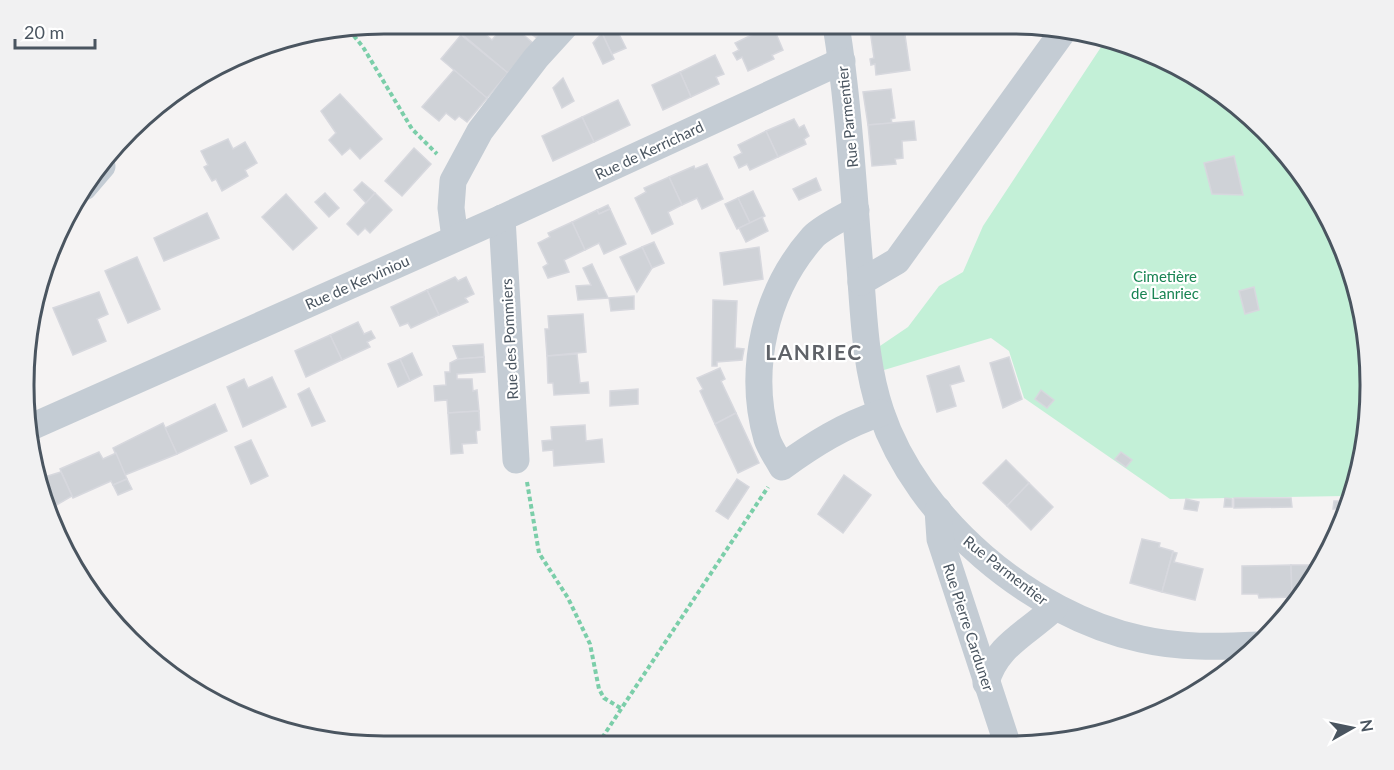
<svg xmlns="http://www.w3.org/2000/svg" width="1394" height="770" font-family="Lato,sans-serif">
  <rect width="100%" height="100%" fill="#f5f3f3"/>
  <!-- green -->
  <path fill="#c3f0d7" d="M1107,38L1190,73L1296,166L1358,292L1367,432L1345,496L1170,499L1024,398L1009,351L991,338L884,370L877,348L908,327L939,286L963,272L983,226Z"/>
  <!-- building -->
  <g fill="#cfd2d7" stroke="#d7d8de" stroke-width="1.5">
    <path d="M462,24H474L492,40L505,24H511L533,43L508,73L457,30Z"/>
    <path d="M531,24H545L548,26L538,39L526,30Z"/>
    <path d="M612,24H614L626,48L612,54L602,33Z"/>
    <path d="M760,24H772L783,50L772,55L774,59L748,71L742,57L737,60L733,53L739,50L735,43L762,30Z"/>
    <path d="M852,25H893L894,29L853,33Z"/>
    <path d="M904,28L910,70L876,75L875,64L871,65L870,59L874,58L870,30Z"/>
    <path d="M602,33L614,59L603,64L593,43Z"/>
    <path d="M461,35L508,73L487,98L441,59Z"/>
    <path d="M715,55L724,74L716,77L719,84L691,97L680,72Z"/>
    <path d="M454,70L487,98L467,122L459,116L455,120L446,113L439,121L422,107Z"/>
    <path d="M680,72L691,97L663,110L652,85Z"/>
    <path d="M563,78L574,101L562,108L553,88Z"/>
    <path d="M891,89L895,118L891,119L892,123L868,125L863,92Z"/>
    <path d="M340,94L382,139L360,159L350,148L342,155L329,140L336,133L321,111Z"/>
    <path d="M618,100L630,125L594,142L582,117Z"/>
    <path d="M582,117L594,142L553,161L542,136Z"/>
    <path d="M794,119L799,128L804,125L809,136L804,139L806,144L778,157L766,131Z"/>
    <path d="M914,121L916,140L902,141L903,158L895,159L896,164L872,166L868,125Z"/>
    <path d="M766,131L778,157L750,170L747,164L739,168L734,157L742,153L738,145Z"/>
    <path d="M228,139L233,149L245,142L257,163L245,170L248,176L222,191L216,179L212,181L204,167L208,165L201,151Z"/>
    <path d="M414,148L431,164L402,196L385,181Z"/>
    <path d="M1234,156L1243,195L1212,194L1204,163Z"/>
    <path d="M707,164L723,199L702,209L697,198L682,205L669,177L694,166L695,169Z"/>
    <path d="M669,177L682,205L668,212L673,224L652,234L635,198L646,192L644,188Z"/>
    <path d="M816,178L821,190L799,200L793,189Z"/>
    <path d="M362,182L375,193L366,203L354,190Z"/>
    <path d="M753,191L765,216L750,223L738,198Z"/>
    <path d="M325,193L339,208L329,217L315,202Z"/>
    <path d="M375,193L392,210L370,233L365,228L358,235L347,224Z"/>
    <path d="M286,194L317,228L293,250L262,217Z"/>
    <path d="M738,198L750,223L737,229L725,204Z"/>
    <path d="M608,205L610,209L599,214L597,210Z"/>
    <path d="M610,209L626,244L604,254L599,243L585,250L572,222L597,210L599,214Z"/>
    <path d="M207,213L219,238L164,261L154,238Z"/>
    <path d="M762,217L768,231L746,242L739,228Z"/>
    <path d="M572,222L585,250L564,260L569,272L548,278L543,267L548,264L538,243L550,237L548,233Z"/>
    <path d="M654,242L664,263L652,268L642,247Z"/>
    <path d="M642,247L652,268L637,292L620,257Z"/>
    <path d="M759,247L763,279L724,285L720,253Z"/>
    <path d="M137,257L160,309L128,323L105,271Z"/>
    <path d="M592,264L608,298L578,300L576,286L591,285L583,268Z"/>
    <path d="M455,277L458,281L466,277L474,294L465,298L468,302L439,315L427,290Z"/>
    <path d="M1254,287L1259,310L1245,314L1239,291Z"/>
    <path d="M427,290L439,315L411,328L408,323L400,326L391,307Z"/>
    <path d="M99,292L108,314L97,319L106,341L73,355L53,308Z"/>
    <path d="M634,296V309L611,311L609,298Z"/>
    <path d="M713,300L737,301L735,348L744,349L742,360L717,362V366H712Z"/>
    <path d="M583,314L586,352L547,356L545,329H549L548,316Z"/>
    <path d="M358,322L364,334L371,331L375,338L367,342L370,347L342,360L330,335Z"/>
    <path d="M330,335L342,360L306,377L295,351Z"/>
    <path d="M483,344L484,357L458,359L453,346Z"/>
    <path d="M412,353L422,375L410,381L400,359Z"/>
    <path d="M577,354L580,383L588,382L589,393L554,395L553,383H548L547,356Z"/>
    <path d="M484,357L485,372L457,374V379H472L473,391L477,390L479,411L448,413L447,400L435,401L434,386L446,385L445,372H450V363L458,359Z"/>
    <path d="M1009,357L1022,399L1003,408L990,363Z"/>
    <path d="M400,359L410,381L398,387L388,364Z"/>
    <path d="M959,366L964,381L950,385L956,406L937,412L927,376Z"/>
    <path d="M720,368L725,379L721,381L736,413L715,424L700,391L703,389L697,378Z"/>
    <path d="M272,377L286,407L243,427L227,387L244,379L248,388Z"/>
    <path d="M309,388L325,421L312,426L298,394Z"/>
    <path d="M638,389V404L610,406V391Z"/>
    <path d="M1041,390L1054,400L1047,408L1035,399Z"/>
    <path d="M215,404L227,431L177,454L165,428Z"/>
    <path d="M479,411L480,430L476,431L477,443L462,444L463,453L451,454L448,413Z"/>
    <path d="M736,413L759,463L738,473L715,424Z"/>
    <path d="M163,423L177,454L125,475L113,448Z"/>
    <path d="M585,425L586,441L602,439L604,462L554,466L553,450L543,451L542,441L552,440L551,427Z"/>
    <path d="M251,440L268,476L251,484L235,447Z"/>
    <path d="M99,452L103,459L116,453L127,479L113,485L111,481L73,498L60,469Z"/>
    <path d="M1121,452L1132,460L1126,467L1115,459Z"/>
    <path d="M1006,460L1029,483L1007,506L983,483Z"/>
    <path d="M61,472L72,496L48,510L41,478Z"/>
    <path d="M844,475L871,495L843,533L818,514Z"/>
    <path d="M127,479L132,489L118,495L113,485Z"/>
    <path d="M737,479L749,487L728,519L716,511Z"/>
    <path d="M1029,483L1053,507L1031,530L1007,506Z"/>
    <path d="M1225,498L1232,499V507H1224Z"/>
    <path d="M1234,498H1291L1292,507L1234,508Z"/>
    <path d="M1186,499L1199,502L1197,511L1184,509Z"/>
    <path d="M1334,501H1343L1341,509H1333Z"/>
    <path d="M1142,539L1160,543L1159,547L1173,551L1162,592L1130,583Z"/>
    <path d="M1173,552L1177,553L1174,562L1203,569L1195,600L1162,592Z"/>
    <path d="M1291,565L1292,597L1259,598L1258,594H1242V566Z"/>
    <path d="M1291,565H1322L1297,597H1292Z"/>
  </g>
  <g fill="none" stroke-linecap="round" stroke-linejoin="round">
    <!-- path -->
    <g stroke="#7bcea9" stroke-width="4" stroke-dasharray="4.5 3" stroke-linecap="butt">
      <path d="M349,30L363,47L412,129L437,154"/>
      <path d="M527,482L539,553L568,598L590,644L599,689L604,698L622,709"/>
      <path d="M598,744L768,487"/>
    </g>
    <!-- street -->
    <g stroke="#c4ccd4" stroke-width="27">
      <path d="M836,25C849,105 853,187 860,268C864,317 865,365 881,412C917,519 1031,615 1141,639C1180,648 1218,647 1258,645"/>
      <path d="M84,187L102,166"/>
      <path d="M856,210C843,218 824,226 813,237C765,291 747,369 767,439C770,448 777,458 782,467C814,444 844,425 881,413"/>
      <path d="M502,218L516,460"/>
      <path d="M455,238L451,208L453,181L480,131L536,58L567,24"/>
      <path d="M861,282L897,261L1064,30"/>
      <path d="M29,428L502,218L842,61"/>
      <path d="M938,510L940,539L1007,743"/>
      <path d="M986,683C995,646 1029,632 1054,608"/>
    </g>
  </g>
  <g text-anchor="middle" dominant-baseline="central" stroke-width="4.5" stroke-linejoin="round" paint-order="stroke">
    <!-- street labels -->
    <g font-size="15" fill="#4a5560" stroke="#fff">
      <text transform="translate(847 117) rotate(-96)">Rue Parmentier</text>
      <text transform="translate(649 150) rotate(-25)">Rue de Kerrichard</text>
      <text transform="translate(357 282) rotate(-24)">Rue de Kerviniou</text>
      <text transform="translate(509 339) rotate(-93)">Rue des Pommiers</text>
      <text transform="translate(1006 570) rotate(38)">Rue Parmentier</text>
      <text transform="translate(969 627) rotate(72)">Rue Pierre Carduner</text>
    </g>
    <!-- park labels -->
    <g font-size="15" fill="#198453" stroke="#fff">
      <text x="1165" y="276">Cimetière<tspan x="1165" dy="17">de Lanriec</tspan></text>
    </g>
    <!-- district labels -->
    <g font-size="21" font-weight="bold" letter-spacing="1.5" fill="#5f6268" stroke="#fff">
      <text x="814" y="351">LANRIEC</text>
    </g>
  </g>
  <!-- crop -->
  <path d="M0 0H1394V770H0ZM384 34H1010A350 350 0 0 1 1360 384V386A350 350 0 0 1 1010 736H384A350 350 0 0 1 34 386V384A350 350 0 0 1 384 34Z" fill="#f1f1f2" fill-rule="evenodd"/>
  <path fill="none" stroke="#4a5560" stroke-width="3" d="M384 34H1010A350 350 0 0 1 1360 384V386A350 350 0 0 1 1010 736H384A350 350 0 0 1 34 386V384A350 350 0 0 1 384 34Z"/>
  <!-- north arrow -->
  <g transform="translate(1352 728) rotate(81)" stroke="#ffffff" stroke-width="4.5" paint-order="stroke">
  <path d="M0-4.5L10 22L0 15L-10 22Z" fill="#4a5560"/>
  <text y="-9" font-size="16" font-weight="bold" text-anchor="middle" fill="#4a5560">N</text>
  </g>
  <!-- scale -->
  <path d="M15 39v9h80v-9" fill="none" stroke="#4a5560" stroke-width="3"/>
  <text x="24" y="39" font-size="18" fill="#4a5560" stroke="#ffffff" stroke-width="4.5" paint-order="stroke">20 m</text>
</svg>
